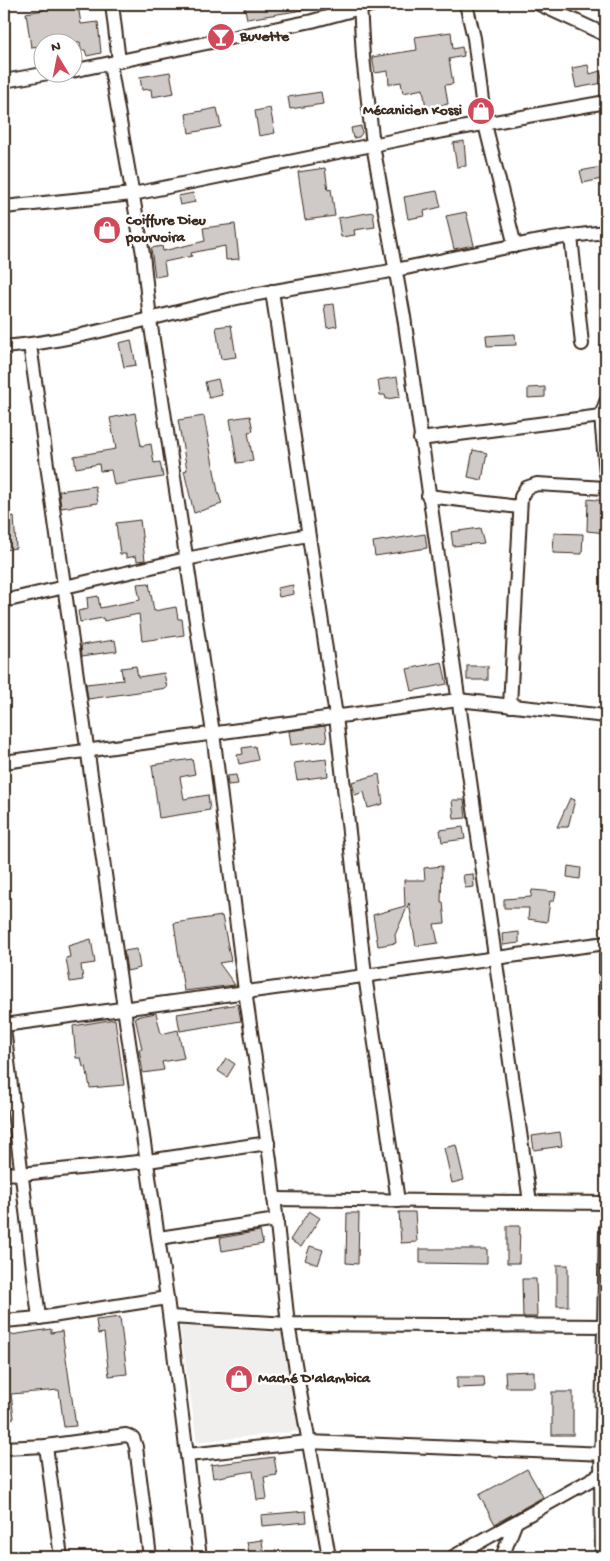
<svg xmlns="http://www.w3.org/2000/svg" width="610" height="1561" font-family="'Gochi Hand',sans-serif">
  <rect width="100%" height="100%" fill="#fff"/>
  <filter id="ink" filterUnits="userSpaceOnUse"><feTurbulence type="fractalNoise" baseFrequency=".02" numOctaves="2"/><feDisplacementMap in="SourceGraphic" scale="10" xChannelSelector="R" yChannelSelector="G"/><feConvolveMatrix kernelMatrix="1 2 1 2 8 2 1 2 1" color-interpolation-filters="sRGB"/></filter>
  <g filter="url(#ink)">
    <!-- built -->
    <path fill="#f1efee" d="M179,1321L282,1327L299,1431L197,1442Z"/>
    <!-- building -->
    <g fill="#cfcac7" stroke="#3b2a1e">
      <path d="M42,4H63L64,8L78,5L81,24L98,22L101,53L87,56L85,50H81L80,42H41V46L31,47L26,13L44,10Z"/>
      <path d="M244,4H309V9L247,19Z"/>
      <path d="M451,32L453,49L462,47L464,56L449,59L453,84L445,85L448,104L426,108L423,89L403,93L401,82L389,84L388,71L375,73L372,57L417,50L415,37Z"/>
      <path d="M588,65L590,74L600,71L603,83L576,88L572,68Z"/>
      <path d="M170,72L174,93L152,97L151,89L142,90L140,77Z"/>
      <path d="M321,92L323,104L290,109L288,97Z"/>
      <path d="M217,108L221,127L189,133L186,114Z"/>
      <path d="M270,108L275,133L259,136L255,111Z"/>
      <path d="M361,126L362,133L359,137L353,138L351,128Z"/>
      <path d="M464,141L466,166L457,167L453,143Z"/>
      <path d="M606,166V178L583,183L580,171Z"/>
      <path d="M325,168L328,190L331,189L335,216L305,220L298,172Z"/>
      <path d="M437,191L441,207L424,211L425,216L408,219L404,197Z"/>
      <path d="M193,193L195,202L180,205L178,196Z"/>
      <path d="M373,212L375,227L354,230L355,235L341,237L338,218Z"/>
      <path d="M466,212L474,245L454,249L446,216Z"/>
      <path d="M235,224L239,259L226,260L225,246L191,253L192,256L164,262L166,275L155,277L151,248L162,246L163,251L205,241L203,228Z"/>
      <path d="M334,304L337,326L327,328L324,305Z"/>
      <path d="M231,325L236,357L221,359L216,327Z"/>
      <path d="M515,334L516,345L487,346L486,336Z"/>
      <path d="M131,340L136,365L124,367L119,343Z"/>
      <path d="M397,377L400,397L386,399L385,395H380L378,380Z"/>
      <path d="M218,379L222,395L209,398L205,382Z"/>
      <path d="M545,387V397L528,398V388Z"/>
      <path d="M135,413L141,446L151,444L154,463L160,462L163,477L114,485L111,470L100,471L99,464L76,468L74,456L116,449L110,418Z"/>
      <path d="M204,416L218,492L222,504L194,513L184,471L187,470L178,420Z"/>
      <path d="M250,416L253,431L248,432L253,461L237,463L230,419Z"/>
      <path d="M473,450L487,453L482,480L468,477Z"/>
      <path d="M95,486L98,503L61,508L59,491Z"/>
      <path d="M588,499L606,501V533L587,531Z"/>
      <path d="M14,516L16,548L4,550V518Z"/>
      <path d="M140,520L145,560L137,561L136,556L126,558V554H120L116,523Z"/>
      <path d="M480,528L484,543L453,546L451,532Z"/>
      <path d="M554,533L583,534L582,554L553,553Z"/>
      <path d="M425,534L427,548L375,556L373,542Z"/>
      <path d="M149,583L154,611L176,607L178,619H182L184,635L142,641L139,614L104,621L103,618L80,622L78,611L88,609L87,598L98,596L100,608L140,600L137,584Z"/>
      <path d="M293,585L294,594L279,597L277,588Z"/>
      <path d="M115,640L117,651L82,656L81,645Z"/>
      <path d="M442,662L447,684L412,691L407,669Z"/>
      <path d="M136,666L138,677L164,673L167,688L88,699L86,684L123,680L121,668Z"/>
      <rect x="467" y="666" width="21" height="14"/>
      <path d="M325,726L327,741L291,745L289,731Z"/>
      <path d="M255,746L258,760L239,764L237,755L243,754L242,748Z"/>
      <path d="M192,759L195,774L180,777L184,799L208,795L210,810L159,818L152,765Z"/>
      <path d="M326,759L328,776L297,780L294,763Z"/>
      <path d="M379,774L383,804L368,808L364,792L355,795L352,782Z"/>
      <path d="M236,775L238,784L228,785L227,776Z"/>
      <path d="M570,798L575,800L568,827H557Z"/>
      <path d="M452,800H464L466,818L454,819Z"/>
      <path d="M463,827L465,839L442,842L440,830Z"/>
      <path d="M442,866L441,902H443L445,923L434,924L438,943L416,946L409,903L395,935L396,943L378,946L373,915L405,906L404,880H425L424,868Z"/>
      <path d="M568,866L581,868L580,879L567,877Z"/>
      <path d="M473,874L474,887L465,888L463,875Z"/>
      <path d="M532,890L556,892L554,901H550L547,922L528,919L529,908H504V899L531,897Z"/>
      <path d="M222,916L231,961L219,963L235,985L184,991L174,923Z"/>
      <path d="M519,932V943L503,945L502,934Z"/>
      <path d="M91,939L95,963L81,965L83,980L70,982L66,958L70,957L68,946Z"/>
      <path d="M137,949L140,968L127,971L124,951Z"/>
      <path d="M238,1004L241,1021L180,1031L177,1014Z"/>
      <path d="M156,1013L161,1034L178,1030L184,1058L162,1062L164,1070L143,1073L139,1049H142L135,1017Z"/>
      <path d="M115,1019L124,1085L90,1088L86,1066L83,1067L81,1058H76L73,1026Z"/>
      <path d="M226,1058L235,1064L227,1077L218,1071Z"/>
      <path d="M560,1132L562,1146L534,1150L532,1136Z"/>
      <path d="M456,1145L464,1180L452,1183L444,1148Z"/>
      <path d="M309,1211L320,1218L301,1247L290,1240Z"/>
      <path d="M399,1212H415L417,1242L401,1243Z"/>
      <path d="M347,1213H359L358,1264L346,1263Z"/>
      <path d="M507,1226H520L519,1263H507Z"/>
      <path d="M260,1231L263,1244L222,1251L220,1238Z"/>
      <path d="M310,1246L323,1250L318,1265L305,1260Z"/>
      <path d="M420,1249H487V1264L420,1263Z"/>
      <rect x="557" y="1265" width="11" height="41"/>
      <path d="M522,1279H536L537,1317H523Z"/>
      <path d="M120,1317L127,1374L109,1376L104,1333L98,1334L96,1320Z"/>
      <path d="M51,1329V1333L62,1331L76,1426L64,1427L59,1390L11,1394L14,1418L4,1420V1336Z"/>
      <path d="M534,1371V1387H506L505,1372Z"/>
      <path d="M457,1377H483L484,1387L457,1388Z"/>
      <rect x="552" y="1392" width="21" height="43"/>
      <path d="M274,1457L277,1475L264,1477L267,1499L257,1500L253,1471L213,1478L211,1465Z"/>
      <path d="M527,1469L543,1497L495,1524L479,1495Z"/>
      <path d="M306,1511L307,1522L262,1526L261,1515Z"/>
      <path d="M262,1540L264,1557H250L247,1542Z"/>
    </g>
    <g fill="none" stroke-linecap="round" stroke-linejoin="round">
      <!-- minor casing -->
      <g stroke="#3b2a1e" stroke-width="16">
        <g id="minor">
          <path d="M112,4L119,61"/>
          <path d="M360,4L363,57L373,145L404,317L530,1202"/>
          <path d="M466,4L474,38L485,124L515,246"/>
          <path d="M539,4L606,35"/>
          <path d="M110,64L143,254L150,320L213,733L245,991L270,1160L288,1324L329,1557"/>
          <path d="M72,71L312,21L375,4"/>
          <path d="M4,81L54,72"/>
          <path d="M4,207L133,194L421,135L606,102"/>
          <path d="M571,236L582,344"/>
          <path d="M272,291L336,716L365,975L398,1201"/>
          <path d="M30,345L124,1008L167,1298L200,1557"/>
          <path d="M4,347C76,341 148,318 219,302C275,289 333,282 390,271C462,257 533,239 606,232"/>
          <path d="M606,402L601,416L606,474"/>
          <path d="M420,439L601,416"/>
          <path d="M428,496L519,507"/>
          <path d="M4,601L186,559L307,535"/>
          <path d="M510,706L521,497L526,488L537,484L606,488"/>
          <path d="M4,762L458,700L606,716"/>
          <path d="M606,943V1016"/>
          <path d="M4,1025L606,943"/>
          <path d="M4,1028L39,1318"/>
          <path d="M4,1173L21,1174L148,1161L268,1143"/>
          <path d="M274,1199L606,1203"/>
          <path d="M159,1238L277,1220"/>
          <path d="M170,1317L288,1324L606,1326"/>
          <path d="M4,1321L39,1318L167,1298"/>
          <path d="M46,1446L61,1557"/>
          <path d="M4,1448L46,1446L126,1435L133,1438L136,1447L150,1557"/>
          <path d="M188,1455L308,1442L606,1454"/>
          <path d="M453,1557L601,1474"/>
          <path d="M502,1557L515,1524"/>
          <path d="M602,1557L601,1474L606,1228"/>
        </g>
      </g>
      <!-- minor -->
      <use href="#minor" stroke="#fff" stroke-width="12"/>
    </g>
  </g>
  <!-- icons -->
  <defs>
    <g id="bar-disc" transform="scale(1.4375)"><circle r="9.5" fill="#d1495b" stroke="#fff"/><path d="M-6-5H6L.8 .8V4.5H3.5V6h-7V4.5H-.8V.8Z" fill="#fff"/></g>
    <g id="shop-disc" transform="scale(1.4375)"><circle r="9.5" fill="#d1495b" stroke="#fff"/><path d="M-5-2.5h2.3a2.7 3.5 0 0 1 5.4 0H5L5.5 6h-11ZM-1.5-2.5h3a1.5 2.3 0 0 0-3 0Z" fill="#fff"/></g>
  </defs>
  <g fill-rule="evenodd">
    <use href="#bar-disc" x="221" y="37"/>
    <use href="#shop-disc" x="481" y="111"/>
    <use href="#shop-disc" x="107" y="230"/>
    <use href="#shop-disc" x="239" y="1379"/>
  </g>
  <g text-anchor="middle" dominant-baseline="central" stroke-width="5" stroke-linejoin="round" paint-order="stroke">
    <!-- poi labels -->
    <g font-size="15" font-weight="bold" fill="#3b2a1e" stroke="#fff" text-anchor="start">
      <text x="240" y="37">Buvette</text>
      <text x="462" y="111" text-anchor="end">Mécanicien Kossi</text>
      <text x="126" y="221">Coiffure Dieu<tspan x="126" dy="17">pourvoira</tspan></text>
      <text x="258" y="1379">Maché D'alambica</text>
    </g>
  </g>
  <!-- margin -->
  <rect width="610" height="1561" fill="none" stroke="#fff" stroke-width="20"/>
  <rect x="10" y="10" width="590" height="1541" fill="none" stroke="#3b2a1e" stroke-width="2" filter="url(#ink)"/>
  <!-- north arrow -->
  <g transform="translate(58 58) rotate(350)"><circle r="24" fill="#ffffff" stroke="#b1aaa5"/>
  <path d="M0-4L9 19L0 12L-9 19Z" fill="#d1495b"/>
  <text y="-8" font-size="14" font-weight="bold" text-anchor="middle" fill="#3b2a1e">N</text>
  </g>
</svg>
